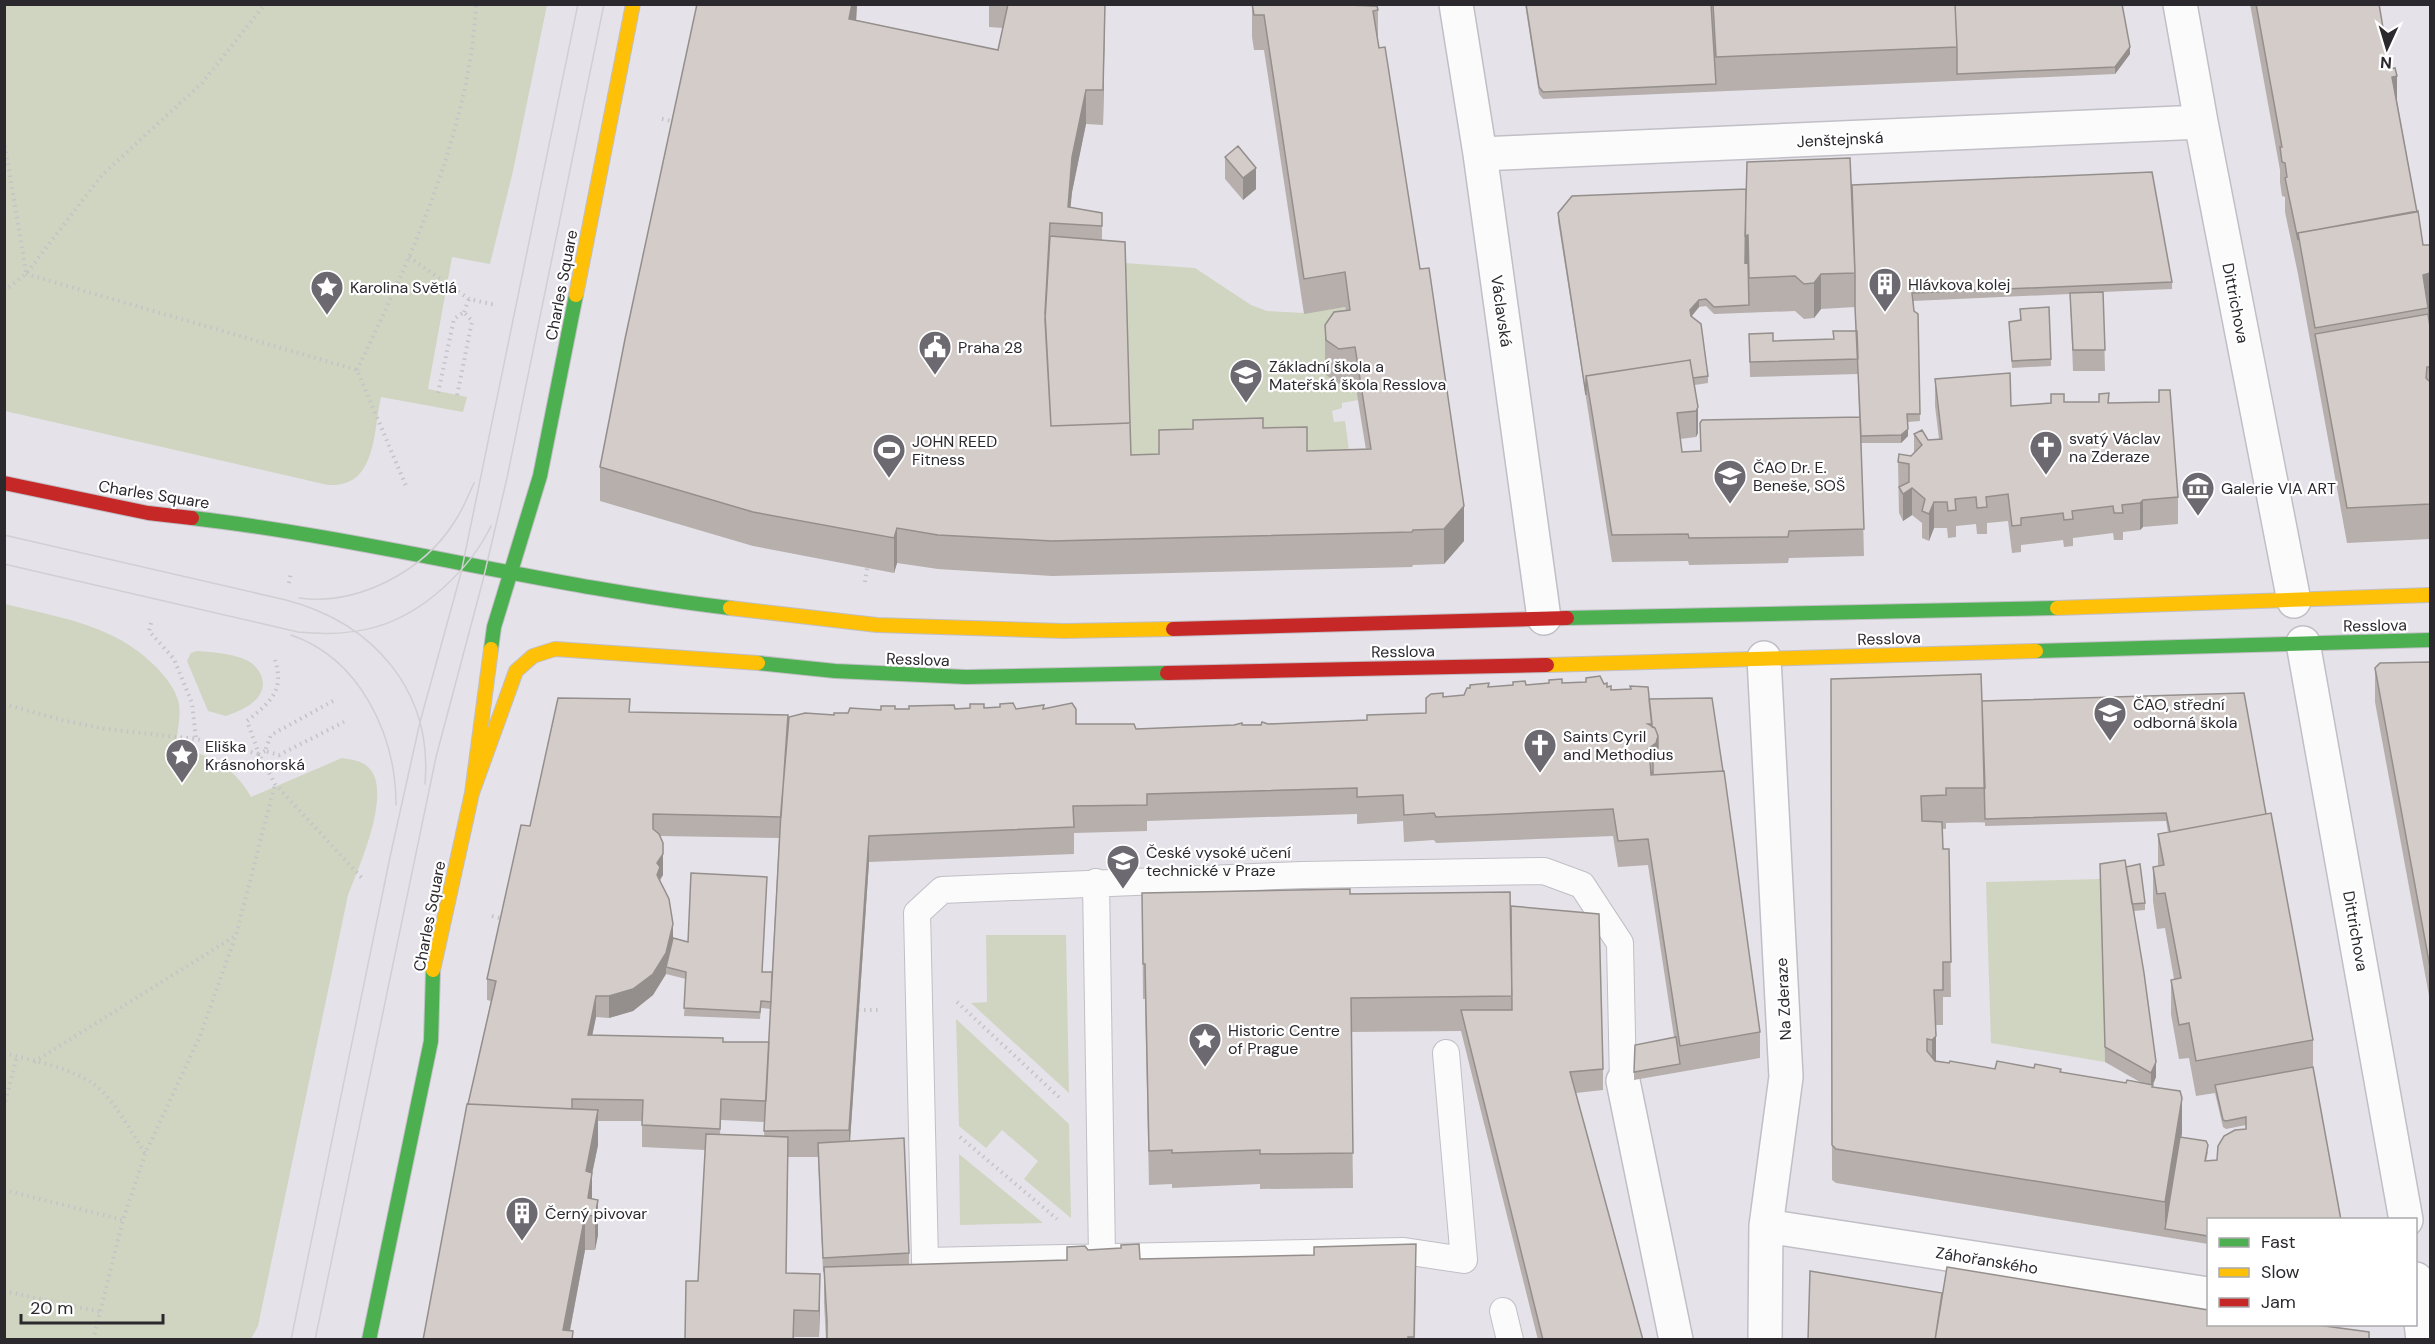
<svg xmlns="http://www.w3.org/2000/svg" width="2435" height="1344" font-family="'DM Sans',sans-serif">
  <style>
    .green { fill: #d0d5c1 }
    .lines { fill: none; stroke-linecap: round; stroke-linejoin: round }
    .lane-casing { stroke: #c1bfc5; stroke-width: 28 }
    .street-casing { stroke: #c1bfc5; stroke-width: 36 }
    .fast-casing { stroke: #c1bfc5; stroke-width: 16 }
    .slow-casing { stroke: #c1bfc5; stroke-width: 16 }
    .jam-casing { stroke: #c1bfc5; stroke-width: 16 }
    .path { stroke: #c4c3c6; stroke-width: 4; stroke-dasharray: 1.5 4.5; stroke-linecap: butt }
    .lane { stroke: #fbfbfc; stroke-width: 26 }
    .street { stroke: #fbfbfc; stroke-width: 33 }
    .fast { stroke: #4caf50; stroke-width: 14 }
    .slow { stroke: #ffc107; stroke-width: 14 }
    .jam { stroke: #c62828; stroke-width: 14 }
    .tram { stroke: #d1cfd2; stroke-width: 1.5 }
    .wall { fill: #b6afac; fill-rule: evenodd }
    .shaded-wall { fill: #948f8c }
    .building { fill: #d4ccc8; stroke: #948f8c; stroke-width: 1.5 }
    .labels { text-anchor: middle; stroke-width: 4.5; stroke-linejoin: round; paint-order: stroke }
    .street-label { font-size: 16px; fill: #2b282e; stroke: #fff }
    .poi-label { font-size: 16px; fill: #2b282e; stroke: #fff; text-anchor: start }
  </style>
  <rect width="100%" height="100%" fill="#e5e2ea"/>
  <path class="green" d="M5,4l542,1 -34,166 -23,93 -38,-7 -24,132 39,8 -4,15 -82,-15c-8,35 -4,91 -53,88l-323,-74z
    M1125,263l70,5 56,37 16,6 37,2 41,-6 13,93 -16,3v5l-10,3 2,11 11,-1 6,44 -220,24z
    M5,604c53,13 110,21 150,62 10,10 19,21 23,34 4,13 -1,32 -2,46 31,8 59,21 75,51l91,-39c9,2 19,2 26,9 26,23 -10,102 -20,128l-90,431 -7,13h-246z
    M197,651c15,1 39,3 51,10 6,3 10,8 13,14 9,23 -17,35 -35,41l-18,-5 -21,-50 4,-8z
    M2100,879l5,183 -114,-19 -5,-161z
    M986,935h80l3,158 -98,-90 16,-1z
    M956,1019l113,105 2,94 -47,-39 14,-18 -36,-31 -16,18 -27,-22z
    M959,1154l84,69 -83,2z"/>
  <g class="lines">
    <g class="lane-casing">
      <path id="lane" d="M1096,882l6,374
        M1446,1053l18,207 -60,-9 -479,10 -8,-348 25,-23 360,-15 242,-4 38,14 38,58 3,138
        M1503,1311l7,29"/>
    </g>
    <g class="street-casing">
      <path id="street" d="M1456,4l24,150 64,464
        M2180,4l21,118 93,479
        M1480,154l721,-32
        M2303,643l103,577
        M1764,658l22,419 -20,149 -1,114
        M1623,1081l53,259
        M1766,1226l442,68
        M2416,1279l7,61"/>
    </g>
    <g class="fast-casing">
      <path id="fast" d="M192,518c180,21 357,69 538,90
        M1567,618l490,-10
        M491,649l3,-22 46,-151 36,-181
        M2036,651l394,-11
        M758,663l77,8 131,6 201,-4
        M369,1340l62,-299 2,-71"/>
    </g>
    <g class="slow-casing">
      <path id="slow" d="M576,295l57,-291
        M730,608l147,17 187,6 109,-2
        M2057,608l373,-13
        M1547,665l489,-14
        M472,793l44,-122 17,-15 22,-7 203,14
        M433,970l39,-177 19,-144"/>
    </g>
    <g class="jam-casing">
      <path id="jam" d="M4,483l144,30 44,5
        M1173,629l394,-11
        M1167,673l380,-8"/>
    </g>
    <path class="path" d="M662,119l14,3
      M4,140l22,132
      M409,257l60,42 27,6
      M26,274l331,96 49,116
      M4,291l22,-17 76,-99 100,-92 63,-79
      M464,312l5,-13
      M357,370c54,-112 113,-240 119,-366
      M438,393l16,-74 10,-7 8,9 -15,75
      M865,582l3,-19
      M289,583l2,-11
      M151,623l-2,8 25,28 18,44 4,36
      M333,701l-62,34 -6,16 14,4 65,-33
      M4,704l58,16 43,9 91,10 63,15 16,30 87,94
      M265,751l-6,3 -12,-33c23,-19 38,-30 28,-61
      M492,916l12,3
      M957,1002l104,97
      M858,1010h24
      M4,1053c27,7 66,15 88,30 21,14 39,49 53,70
      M34,1062l201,-126
      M4,1107l13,-51
      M960,1137l97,82
      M4,1190l119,30
      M4,1291l96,21
      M93,1340l30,-120 22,-66 55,-118 36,-101 39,-151"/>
    <use href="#lane" class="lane"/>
    <use href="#street" class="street"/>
    <use href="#fast" class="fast"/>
    <use href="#slow" class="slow"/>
    <use href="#jam" class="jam"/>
    <path class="tram" d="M4,535l282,65c87,23 147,90 139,184
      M4,564l294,68c58,6 102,-5 145,-44 21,-19 36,-37 48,-62
      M299,598c59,8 125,-27 156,-77 8,-12 13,-25 19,-38
      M291,635c70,24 105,101 105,170
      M291,1340l99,-483 30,-135 41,-149 117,-569
      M315,1340l121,-583 47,-177 24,-102 97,-474"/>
  </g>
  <path class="wall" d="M697,4h160l-1,16 142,30 5,-22 -14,-1v-23h116l-2,121 -17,-1 -14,68 -2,15 32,6v27l29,215 28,-1 104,-26 44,23 59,-1 -11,-68 -16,2 -13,-9 -1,-15v-35l21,-14 -1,-4 -41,7 -40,-264h-10l-2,-13v-33l123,2 3,4v32l86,499 -20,23 -31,1 -1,2 -360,9 -114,-7 -41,-6 -3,10 -141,-27 -153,-45v-34z
    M1525,4h597l8,50 -15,20 -572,25 -4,-5z
    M2250,4h129l11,65 7,32 26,144h7v69l-2,1 2,12v212l-83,4 -49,-269 -13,-62v-15l-3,-1 -2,-14v-12z
    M1225,157l31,32 -13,11 -18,-21z
    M1852,185l320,97v7l-69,3 2,79h-32l-3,-77 -157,7 1,10 4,3 2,107 -12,1v14l-7,7h-40l3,113 -75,2 -1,5 -99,2 -1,-4 -76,1 -54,-341v-8zM1706,306l8,8 81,-3 9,8 10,-1 7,-9 34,-2 1,24 -23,8 -60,2 -24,-7 1,43 108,-3 1,43 -159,6v28l-18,1 -2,-13 16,-2 2,-4 -3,-48 13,-2v-7l-16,-60 7,-9z
    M2020,309l31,50v7l-39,2 -3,-46 11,-2z
    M1935,379l76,27 53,-4 45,1 50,-1v-12l19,107v27l-35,3 -3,3 -17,2v8h-9l-1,-7 -40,5v8l-9,1 -1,-7 -42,5v7l-9,1 -4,-32 -21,2v11h-10l-1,-10 -20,2v11l-8,1 -1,-10h-13l-5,13 -7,-3v-15l-10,-8 -9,6 -4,-8 -1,-51 13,-6 3,-3v-19l14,6 11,-1 -4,-33z
    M2430,662v339l-55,-299v-34z
    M1831,679l151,22 284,113 47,226v27l-105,153v24l-372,-61 -4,-3zM1985,818v8l181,-5 2,11 -10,2v32l-5,1v34l4,28 8,-1 9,51 -3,1v34l8,45 10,-1 7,38 19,-3 8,34 3,2 20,-4v4l-29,31 -11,1 2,-9 -27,-15 1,-4 -29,-46v-2l3,-8 -22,-166 11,-1v-7l-19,-36 -26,12 5,183 35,20 -14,1 -65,-11 -66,-3 -59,-8v-36h7v-28h8l-2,-148h-6l-1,-20h4v-6l39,-1z
    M1562,683l45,4 4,3 38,9 111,333v26l-126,22v-8l40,-35 -26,-172 -30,2 -5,-31 -177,7 -2,-3 -30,2 -1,-21 -46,3v-10l-210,7v10l-73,2v21l-205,8 -19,279 59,112v12l158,-5v-13l73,12 276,20 -1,61h-589l-2,-38v-30h-1l-5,-115h-30l-2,116 34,28 -1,36h-25v3h-109l13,-59 7,-131 -63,-3v-26h-44v24l-6,29v25l6,1v35l-3,15h-10l-15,81 3,9 -105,-236 23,-103 -4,-1v-21l43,-153 100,-114 158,11 60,-10 33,-3 103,-2 32,1h28l32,15 60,5 231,-9 59,-7 17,-16 21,-2 25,-8zM660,836l119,2 -7,134h-9l-75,-30 -15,-4 -13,-57 3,-6v-10zM666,974l20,5 -2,37 76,3 1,-11 10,1 -2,33h-46l-131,-7 4,-18 13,1 24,-7 20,-16zM721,1120l44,2 -1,14 -44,-2z
    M1142,893l208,1 161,12 92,163v21l-27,3 67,247h-105l-77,-309 -110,1 2,156 -93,1v-5l-88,4v-4l-23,1 -4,-186h-2z"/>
  <path class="shaded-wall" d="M852,4h5l-1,18 -7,-3z
    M1105,4l-2,121v-35z
    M2130,47v7l-15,20v-7z
    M2397,76v35l-5,-34z
    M1086,90v34l-14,68 -3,32 -1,-17 4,-50z
    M1256,168v21l-13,11v-22z
    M1748,235v35h-3v-34z
    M2430,273v41l-2,1v-7l-5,-33z
    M1821,274v35l-7,9v-35z
    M1699,300v7l-9,11v-8z
    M1698,407v26l-2,4v-26z
    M1908,429v7l-7,7v-8z
    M1912,488v27l-9,6v-27z
    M2143,500v27l-3,3v-27z
    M1934,502v26l-5,13v-27z
    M1464,506v35l-20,23v-35z
    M897,528v35l-3,10v-35z
    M1658,736v26l-8,-1 -1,-13z
    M869,836v26l-20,294v-26z
    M663,843v32l-3,4v9l-3,-14v-11z
    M673,924v21l-7,22v7l-13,21 -20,16 -24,7v-22z
    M596,996v21l-8,39v-21z
    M1936,1036v35l-4,3v-34z
    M2156,1062v15l-5,11v-15z
    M2182,1098v35l-16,96h-1v-27z
    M598,1110v35l-6,29v34l-4,7 -2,-44z
    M598,1200v35l-3,15v-34z
    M585,1215v35l-17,90 -5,-10z
    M820,1274v27l-1,36v-26z"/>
  <path class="building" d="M697,4h155l-3,15 149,31 10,-46h97l-2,86h-17l-14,67 -4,50 34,6v13l-52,-3 -5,90 6,113 79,-3 1,32 28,-1v-24l34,-1v-9l70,-2v10l44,-1v24l64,-2 -16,-102 -16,2 -13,-9 -1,-15 9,-13 16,-2 -5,-38 -41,7 -40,-264h-10l-2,-11h64l61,2 1,4 -5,1 6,37 6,-1 35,222 9,-1 35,238 -20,23 -31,1 -1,2 -360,9 -114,-6 -41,-7 -3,10 -141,-26 -153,-45 25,-128z
    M1316,4h59v2z
    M1526,4h185l5,80 -173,8 -4,-5z
    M1713,4h242l2,43 -241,10z
    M1955,4h167l8,43 -15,20 -158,7v-27z
    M2256,4h123l11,65 5,-1 2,8 -5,1 25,135 -119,21v7l-13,-62 2,-1 -2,-14 -3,-1 -2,-15h2z
    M1238,146l18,22 -13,10 -18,-21z
    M1850,158l5,115 -34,1 -7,9 -10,1 -9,-8 -46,2 -1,-43 -3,1 2,-74z
    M2152,172l20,110 -260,11 2,18 4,3 2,100h-13l1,15 -7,6 -40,1 -6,-129v-34l-3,-88z
    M1746,189l-1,74 3,-1 1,43 -35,2 -8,-8 -7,1 -9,10 1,6 10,8 7,52 -15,2 -3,-18 -104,16v19l-28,-182 14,-17z
    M2418,211l5,34h7v28l-7,2 5,33 -113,20 -17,-95z
    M1050,236l75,6 5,181 -79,3 -6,-106z
    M2103,292l2,58h-32l-3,-57z
    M2049,307l2,52 -39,2 -3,-39 12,-2 -1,-11z
    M2428,314l2,13v40h-3l-1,11 4,4v122l-83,4 -32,-174z
    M1833,331h24l1,28 -108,3 -1,-28 24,-1v8l61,-2z
    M1690,360l8,47 -2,4 -19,2 5,39 19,-1 -1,-28 2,-3 158,-3 4,112 -75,2 -1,6 -99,1 -1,-4 -76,1 -26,-159z
    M2010,373l1,33 40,-3v-9h13v8h35v-8l10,-1 -1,10 51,-1v-12h11l8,107 -35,3 -3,3 -18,2 1,8h-9l-1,-7 -41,5 1,8 -9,1 -1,-7 -42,5v7l-9,1 -4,-32 -22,3 1,10 -10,1 -1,-11 -21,2 1,11 -8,1 -1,-9h-13l-5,12 -7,-3 3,-12 -13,-11 -9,6 -4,-7 10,-5v-18l-11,-2 1,-8 12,2 11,-11 -8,-11 8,-4 6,10 14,-1 -7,-60z
    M2430,662v305l-55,-299 5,-5z
    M1981,674l4,114h-39v7l-25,1 1,25 20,1 1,27h6l2,113h-8v28h-9l2,46 -4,4 -5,-1v12l8,10 14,2 1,-2 45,8 2,-8 37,7 1,-4 26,5 -1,3 66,11 1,-3 26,5 -1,2 28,4 2,7 -17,104 -329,-53 -4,-4 -1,-466z
    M1600,676l4,8 3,-1v4l4,-1v4l20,-1 -1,-3 18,1 4,37h-4l7,4 3,8 -2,7 -7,5h4v13h-3l1,14 73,-4 36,261 -80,14 -32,-207 -30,2 -5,-32 -177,8 -2,-4 -30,2 -1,-20 -46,2v-9l-210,6v11l-74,1 1,21 -205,9 -20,294 -85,1 17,-320 8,-94 16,-4 29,2v-2h14l2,-5 31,2v-4h14v3h14v-3l45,-1 1,4 15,-1v-4h14v4l16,-1v-3l13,-1 3,6 28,-4 -1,4 29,-6 4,6v15h58l2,5 98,-4 8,-2v2h19l1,-3 6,2 99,-4v-5l59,-2v-15l5,-4 12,-1v4l21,-2 3,-7h3v-3l19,-2 -1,4 25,-2v-3l12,-1 1,4 23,-2v-3l13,-1v4l24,-1v-4z
    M2244,693l22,121 -96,18 -4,-19 -181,6 -3,-118z
    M558,698l72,1 -1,13 159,3 -7,102 -128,-3v15l6,5 4,9v11l-6,9 3,4 -3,8 12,24 4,25 -7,29 -13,21 -20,15 -24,7h-13l-8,39 135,3v4h46l-3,59 -45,-2 -1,30 -78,-4 1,-25 -71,-1v10l-104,-5 28,-123 -9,-2 34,-154 9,1z
    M1712,698l11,73 -72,4v-3l2,1v-16l5,-9v-12l-3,-8 -3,-1 -3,-28z
    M2271,813l42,227 -117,21 -7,-38 -10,2 -8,-45 10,-2 -16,-85 -8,1 -4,-27 11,-2 -6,-31z
    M2125,860l19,113 12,89 -5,11 -46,-26 -5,-183z
    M2140,864l5,39 -13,1 -6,-37z
    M691,873l76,4 -5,95h10l-1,30 -10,-1 -1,11 -76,-4 2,-36 -20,-5 7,-29 15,4z
    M1350,889v5l160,-2 2,104 -161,2 2,155 -93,1v-4l-88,3v-3l-23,1 -4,-187h-2l-1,-71z
    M1511,906l88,8 4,155 -33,3 73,268h-100l-82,-330h51z
    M1676,1037l4,27 -46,8 1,-27z
    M2313,1067l28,153h-133v16l-43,-7 15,-92 26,4 2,4 -3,16 12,-1 1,-14 6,-10 11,-6 11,-1v-12l-20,4 -3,-1 -8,-35z
    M467,1104l131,6 -12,61 6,2 -4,25 10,2 -3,16 -10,-1 -22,115 10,1 -1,9h-149z
    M706,1134l82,3 -2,136 34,1 -1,37 -25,-1 -1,30h-108l1,-59h12z
    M904,1138l5,115 -86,5 -5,-115z
    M1139,1244l1,15 174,-4v-8l102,-3 -2,93h-6v3h-581v-19l-3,-54 243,-7v-13l18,-1 3,4 33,-2v-3z
    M1947,1267l261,43v14h102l59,8v8h-434z
    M1810,1271l132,22 -7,47h-127z"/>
  <defs>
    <g id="building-pin" transform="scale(1.725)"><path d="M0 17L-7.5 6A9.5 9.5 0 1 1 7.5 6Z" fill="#6c6970" stroke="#fff"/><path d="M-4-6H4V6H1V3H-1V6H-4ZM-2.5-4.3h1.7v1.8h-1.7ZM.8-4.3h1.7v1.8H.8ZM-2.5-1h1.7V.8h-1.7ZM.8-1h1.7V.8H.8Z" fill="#fff"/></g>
    <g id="sight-pin" transform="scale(1.725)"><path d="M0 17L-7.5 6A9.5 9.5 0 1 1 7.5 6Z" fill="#6c6970" stroke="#fff"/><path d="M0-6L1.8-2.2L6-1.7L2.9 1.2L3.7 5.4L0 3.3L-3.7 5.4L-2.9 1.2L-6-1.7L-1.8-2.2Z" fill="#fff"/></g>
    <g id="civic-pin" transform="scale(1.725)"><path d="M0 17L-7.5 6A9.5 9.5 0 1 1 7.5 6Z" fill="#6c6970" stroke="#fff"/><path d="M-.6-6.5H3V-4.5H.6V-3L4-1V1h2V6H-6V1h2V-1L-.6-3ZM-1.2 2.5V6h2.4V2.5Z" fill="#fff"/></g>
    <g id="school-pin" transform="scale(1.725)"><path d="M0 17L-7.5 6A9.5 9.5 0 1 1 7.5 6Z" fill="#6c6970" stroke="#fff"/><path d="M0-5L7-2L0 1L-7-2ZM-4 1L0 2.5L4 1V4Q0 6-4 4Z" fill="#fff"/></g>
    <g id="church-pin" transform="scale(1.725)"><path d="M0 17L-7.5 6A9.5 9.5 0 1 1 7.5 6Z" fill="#6c6970" stroke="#fff"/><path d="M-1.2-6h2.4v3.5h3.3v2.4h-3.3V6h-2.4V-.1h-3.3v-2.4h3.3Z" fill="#fff"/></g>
    <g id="stadium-pin" transform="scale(1.725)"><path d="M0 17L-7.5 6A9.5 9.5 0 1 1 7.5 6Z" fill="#6c6970" stroke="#fff"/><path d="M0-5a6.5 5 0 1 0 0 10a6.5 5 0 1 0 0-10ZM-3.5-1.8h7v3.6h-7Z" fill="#fff"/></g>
    <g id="university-pin" transform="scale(1.725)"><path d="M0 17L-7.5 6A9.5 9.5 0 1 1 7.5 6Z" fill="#6c6970" stroke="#fff"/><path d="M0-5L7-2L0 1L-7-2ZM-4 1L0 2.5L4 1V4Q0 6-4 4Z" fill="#fff"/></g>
    <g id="museum-pin" transform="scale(1.725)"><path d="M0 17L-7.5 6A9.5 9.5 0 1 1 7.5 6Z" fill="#6c6970" stroke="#fff"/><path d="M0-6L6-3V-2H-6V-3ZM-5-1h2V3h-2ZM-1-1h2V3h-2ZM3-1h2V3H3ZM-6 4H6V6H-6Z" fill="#fff"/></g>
  </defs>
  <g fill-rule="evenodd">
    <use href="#building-pin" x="1885" y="284"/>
    <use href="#sight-pin" x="327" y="287"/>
    <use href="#civic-pin" x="935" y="347"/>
    <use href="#school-pin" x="1246" y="375"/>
    <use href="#church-pin" x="2046" y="447"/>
    <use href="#stadium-pin" x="889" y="450"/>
    <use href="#university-pin" x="1730" y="476"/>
    <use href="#museum-pin" x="2198" y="488"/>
    <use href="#university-pin" x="2110" y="713"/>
    <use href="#church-pin" x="1540" y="745"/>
    <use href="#sight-pin" x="182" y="755"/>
    <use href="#university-pin" x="1123" y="861"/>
    <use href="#sight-pin" x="1205" y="1039"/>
    <use href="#building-pin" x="522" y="1213"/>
  </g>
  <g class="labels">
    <g class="street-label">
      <text transform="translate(1840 139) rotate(-3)" y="6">Jenštejnská</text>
      <text transform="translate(561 285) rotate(-79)" y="6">Charles Square</text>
      <text transform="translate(2236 303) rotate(79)" y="6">Dittrichova</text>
      <text transform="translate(1502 311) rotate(82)" y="6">Václavská</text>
      <text transform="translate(154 494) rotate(9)" y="6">Charles Square</text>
      <text transform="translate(2375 625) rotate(-1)" y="6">Resslova</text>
      <text transform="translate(1889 638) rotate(-2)" y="6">Resslova</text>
      <text transform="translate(1403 651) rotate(-1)" y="6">Resslova</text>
      <text transform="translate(918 659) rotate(2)" y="6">Resslova</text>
      <text transform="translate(429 916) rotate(-79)" y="6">Charles Square</text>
      <text transform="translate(2356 931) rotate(80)" y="6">Dittrichova</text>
      <text transform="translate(1783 999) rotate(-93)" y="6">Na Zderaze</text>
      <text transform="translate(1987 1260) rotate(9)" y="6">Záhořanského</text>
    </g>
    <g class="poi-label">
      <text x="1908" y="290">Hlávkova kolej</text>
      <text x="350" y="293">Karolina Světlá</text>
      <text x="958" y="353">Praha 28</text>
      <text x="1269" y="372">Základní škola a<tspan x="1269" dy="18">Mateřská škola Resslova</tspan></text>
      <text x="2069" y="444">svatý Václav<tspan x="2069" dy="18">na Zderaze</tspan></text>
      <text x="912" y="447">JOHN REED<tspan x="912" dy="18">Fitness</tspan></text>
      <text x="1753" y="473">ČAO Dr. E.<tspan x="1753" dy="18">Beneše, SOŠ</tspan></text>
      <text x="2221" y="494">Galerie VIA ART</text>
      <text x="2133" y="710">ČAO, střední<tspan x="2133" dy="18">odborná škola</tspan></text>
      <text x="1563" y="742">Saints Cyril<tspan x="1563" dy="18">and Methodius</tspan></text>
      <text x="205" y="752">Eliška<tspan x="205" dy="18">Krásnohorská</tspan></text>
      <text x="1146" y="858">České vysoké učení<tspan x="1146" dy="18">technické v Praze</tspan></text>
      <text x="1228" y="1036">Historic Centre<tspan x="1228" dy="18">of Prague</tspan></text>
      <text x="545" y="1219">Černý pivovar</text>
    </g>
  </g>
  <rect width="2435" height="1344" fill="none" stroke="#2b282e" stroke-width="12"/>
  <rect x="2207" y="1218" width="210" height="108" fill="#ffffff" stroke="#aaa9ab" stroke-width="1.5"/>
  <rect x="2219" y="1238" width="30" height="9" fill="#4caf50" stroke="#aaa9ab" stroke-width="1.5"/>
  <text x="2261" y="1248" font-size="18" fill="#2b282e">Fast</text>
  <rect x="2219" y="1268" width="30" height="9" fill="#ffc107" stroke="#aaa9ab" stroke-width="1.5"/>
  <text x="2261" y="1278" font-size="18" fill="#2b282e">Slow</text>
  <rect x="2219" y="1298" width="30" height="9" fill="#c62828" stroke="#aaa9ab" stroke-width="1.5"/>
  <text x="2261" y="1308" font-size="18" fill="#2b282e">Jam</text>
  <g transform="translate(2387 48) rotate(184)" stroke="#ffffff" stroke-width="4.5" paint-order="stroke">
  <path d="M0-4.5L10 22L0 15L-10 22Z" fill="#2b282e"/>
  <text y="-9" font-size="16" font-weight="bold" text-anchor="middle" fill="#2b282e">N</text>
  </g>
  <path d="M21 1314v9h142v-9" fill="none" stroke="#2b282e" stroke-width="3"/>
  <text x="30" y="1314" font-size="18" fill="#2b282e" stroke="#ffffff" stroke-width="4.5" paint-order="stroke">20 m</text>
</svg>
